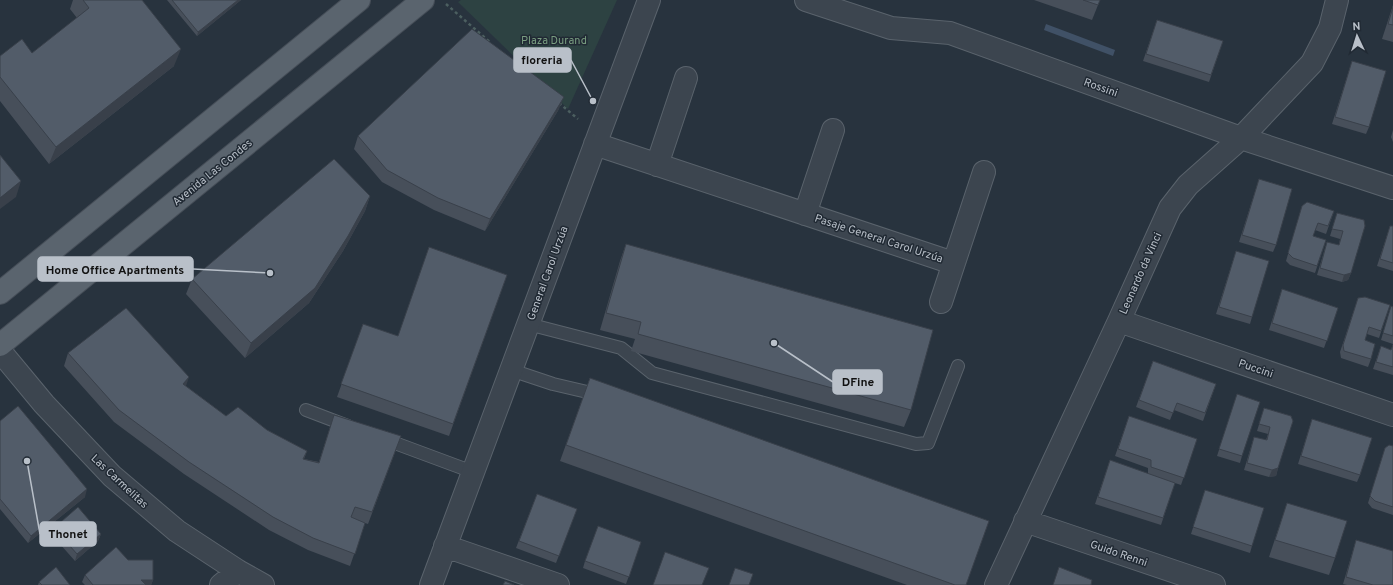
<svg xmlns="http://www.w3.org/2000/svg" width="1393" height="585" font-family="Overpass,sans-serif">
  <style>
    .green { fill: #2d4242 }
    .water { fill: #405166 }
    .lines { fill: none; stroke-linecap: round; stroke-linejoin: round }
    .service-casing { stroke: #5a636c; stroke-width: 14 }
    .minor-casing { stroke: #5a636c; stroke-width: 24 }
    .primary-casing { stroke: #464e58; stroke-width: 24 }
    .path { stroke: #4c5f60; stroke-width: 2.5; stroke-dasharray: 3 3; stroke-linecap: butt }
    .service { stroke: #3c454f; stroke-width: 12 }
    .minor { stroke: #3c454f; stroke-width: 22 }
    .primary { stroke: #5a646e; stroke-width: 22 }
    .wall { fill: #474f5a }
    .shaded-wall { fill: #39404a }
    .building { fill: #525c69; stroke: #39404a }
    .labels { text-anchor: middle; stroke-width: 3; stroke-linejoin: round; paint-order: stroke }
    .park-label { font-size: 11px; fill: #799d80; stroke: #212a34 }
    .street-label { font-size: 11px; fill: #b9c0c9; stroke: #212a34 }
    .leader { fill: none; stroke: #b9c0c9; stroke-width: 1.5 }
    .callout-dot { fill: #b9c0c9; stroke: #212a34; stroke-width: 1.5 }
    .callout { fill: #b9c0c9; stroke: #b9c0c9; stroke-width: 1.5 }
    .callout-label { font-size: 12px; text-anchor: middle; font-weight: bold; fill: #111 }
  </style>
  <rect width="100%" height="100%" fill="#28333e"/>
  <path class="green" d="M461,0h156l-49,109 -110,-107z"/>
  <path class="water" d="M1046,24l69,26 -2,6 -69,-26z"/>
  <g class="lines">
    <g class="service-casing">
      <path id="service" d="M528,324l93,24 31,25 264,71 12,-1 30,-77
        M511,370l42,14 47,11
        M306,410l42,16
        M384,439l89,33"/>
    </g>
    <g class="minor-casing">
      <path id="minor" d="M806,0l85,28 59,5 291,105 152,50
        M595,144l358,119
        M657,165l29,-87
        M805,214l28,-84
        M941,302l43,-130
        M1119,321l274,94
        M0,351l44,53 68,72 65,55 61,40 25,14
        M1025,521l189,64
        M445,546l113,39
        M221,585l17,-14
        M431,585l218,-585
        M996,585l123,-264 51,-113 18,-23 53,-47 71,-75 18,-35 7,-28"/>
    </g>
    <g class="primary-casing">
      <path id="primary" d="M0,293l359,-293
        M0,345l423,-345"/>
    </g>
    <path class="path" d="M446,4l45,39
      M559,103l19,16"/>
    <use href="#service" class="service"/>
    <use href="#minor" class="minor"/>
    <use href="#primary" class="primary"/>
  </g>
  <path class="wall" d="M73,0h69l32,66 -125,98 -49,-63v-45l32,-3 45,-35 -7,-9z
    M167,0h74l-44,36z
    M1034,0h66l-8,20z
    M1393,5v37l-11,-3z
    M1157,20l66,21 -14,41 -66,-21z
    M1352,61l17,66 -3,7 -34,-10z
    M559,109l-74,122 -51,-21 -52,-28 -28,-33 4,-13z
    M1393,130v12l-2,-5z
    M1259,179l17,66 -3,7 -34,-10z
    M370,196l-5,15 -22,40 -34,52 -64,55 -59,-64 6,-15z
    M1302,206l32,5 -8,23 -11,-4 -2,6 13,4 -11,33 -25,-8 -4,-4z
    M1337,213l27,7 -13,53 -3,7 -6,2 -25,-7 10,-33 12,3 1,-6 -10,-3z
    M1390,226h3v45l-16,-5z
    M626,244l285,166 -7,17 -273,-76 4,-12 -35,-9 20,-69z
    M1236,251l16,66 -2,7 -34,-10z
    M507,275l-58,161 -112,-39 26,-73 34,12z
    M1282,289l56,19 -14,40 -55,-18z
    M1358,298l32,7 -11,33 -12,-4 -2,6 6,19 -3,8 -27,-9 -1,-6z
    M1391,306l2,1v37l-12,-4z
    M1393,344v31l-20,-6 8,-23 10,4z
    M68,353l118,33 40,30 41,14 40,21 -3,8 15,3 15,-47 67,21 -33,88 -3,-1 -15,43 -42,-16 -39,-20 -85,-56 -70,-52 -50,-56z
    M1153,361l63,23 -13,37 -29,-11 -4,10 -34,-13z
    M590,378l376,207h-59l-347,-124z
    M1235,401l7,55 -2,7 -23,-7z
    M1264,408l27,8 -15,60 -7,1 -25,-7 10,-33 12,3 2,-6 -11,-3z
    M1129,416l68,23 -16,46 -21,-7 15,5 -14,42 -66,-21 15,-44 38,14v-6l-33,-12z
    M1312,419l48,56 -3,7 -59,-18z
    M0,421l85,76 -57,46 -28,-34z
    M1393,446v69l-21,-7 -4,-5 17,-55z
    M1205,490l47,56 -2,7 -59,-19z
    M537,494l40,15 -21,54 -40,-15z
    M1287,503l48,55 -6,17 -60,-18z
    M54,528l47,6 -3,7 -23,20 -23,-26z
    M1356,540l37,45h-46l-4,-1z
    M641,542l-15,42 -43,-16 2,-7z
    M128,560l25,20 -2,5h-66l-3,-3 3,-7z
    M39,582l31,3h-32z"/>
  <path class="shaded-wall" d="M238,0h3l-44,36 1,-4z
    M181,49l-7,17 -125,98 7,-17z
    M564,97l-5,12 -74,122 5,-12z
    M21,181l-5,16 -16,12v-11z
    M370,196l-5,15 -22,40 -34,52 -64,55 6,-15z
    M1351,273l-3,7 -6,2 2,-7z
    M189,377l-4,12 -2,-5z
    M1278,468l-2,8 -7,1 3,-7z
    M87,489l-2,8 -57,46 3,-7z
    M101,534l-3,7 -23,20 2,-7z
    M141,580h12l-2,5h-12z"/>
  <path class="building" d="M83,0h59l39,49 -125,98 -56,-70v-21l22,-17 10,14 57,-45z
    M172,0h66l-40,32z
    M1083,0h17l-2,5z
    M1393,7v18l-5,-1z
    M1157,20l66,21 -12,34 -65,-21z
    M472,29l92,68 -74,122 -52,-21 -51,-28 -29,-34z
    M1352,61l34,10 -17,56 -34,-10z
    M0,155l21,26 -21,17z
    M334,159l36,37 -22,40 -33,52 -64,55 -59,-64z
    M1259,179l33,10 -16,56 -34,-10z
    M1307,202l27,9 -6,15 -10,-3 -5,13 13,4 -9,26 -24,-8 -5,-5 14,-47z
    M1337,213l27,7 1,6 -14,47 -7,2 -24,-7 7,-26 12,3 4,-14 -11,-2z
    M1390,226h3v37l-13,-4z
    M626,244l307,86 -22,80 -273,-76 3,-12 -35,-9z
    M429,247l78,28 -54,149 -112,-40 22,-60 35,12z
    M1236,251l33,10 -17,56 -33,-10z
    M1282,289l56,19 -11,33 -55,-18z
    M1365,297l25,8 -9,26 -12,-4 -4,13 10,4 -4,15 -27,-8 -1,-6 15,-47z
    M1391,306l2,1v29l-10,-3z
    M126,308l63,69 -6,7 43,32 12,-9 29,23 40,21 -4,8 16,4 15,-48 67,21 -29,76 -17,-5 -4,10 14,6 -10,31 -42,-16 -40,-21 -84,-55 -70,-52 -51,-57z
    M1393,345v22l-17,-5 5,-16 10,4z
    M1153,361l63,23 -11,29 -28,-10 -4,10 -34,-13z
    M590,378l399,143 -23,64h-11l-389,-140z
    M1237,394l23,8 -18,54 -23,-7z
    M18,406l69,83 -56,47 -31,-37v-78z
    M1264,408l27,8 2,5 -15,47 -6,2 -25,-7 7,-26 13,3 3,-13 -11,-3z
    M1129,416l68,23 -13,39 -33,-11v-7l-33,-11z
    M1312,419l60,19 -12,37 -59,-19z
    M1389,445l4,1v61l-18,-6 -5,-5 15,-48z
    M1110,460l65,23 -12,35 -65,-21z
    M1205,490l59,18 -12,38 -59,-19z
    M537,494l40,15 -18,47 -40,-15z
    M1287,503l60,18 -12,37 -60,-18z
    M78,507l23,27 -24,20 -23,-26z
    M598,526l43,16 -12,35 -44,-16z
    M1356,540l37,11v34h-20l-27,-8z
    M116,547l12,13h25v20h-12l5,5h-53l-8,-10z
    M665,552l44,16 -7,17h-49z
    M56,567l14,18h-28l-3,-3z
    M1059,567l33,13 -1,5h-38z
    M735,568l18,6 -4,11h-20z
    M505,581l9,4h-11z"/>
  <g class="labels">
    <g class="park-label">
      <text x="554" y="44">Plaza Durand</text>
    </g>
    <g class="street-label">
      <text transform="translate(1101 87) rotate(20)" y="4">Rossini</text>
      <text transform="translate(212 172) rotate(-39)" y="4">Avenida Las Condes</text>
      <text transform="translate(879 238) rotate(18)" y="4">Pasaje General Carol Urzúa</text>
      <text transform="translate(547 273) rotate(-70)" y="4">General Carol Urzúa</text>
      <text transform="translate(1140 273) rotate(-66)" y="4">Leonardo da Vinci</text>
      <text transform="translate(1256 368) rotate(19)" y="4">Puccini</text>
      <text transform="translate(120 481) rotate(43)" y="4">Las Carmelitas</text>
      <text transform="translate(1119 553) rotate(19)" y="4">Guido Renni</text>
    </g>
  </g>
  <path class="leader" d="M593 101L571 60M270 273L193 269M774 343L833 382M27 461L40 534"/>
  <g class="callout-dot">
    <circle cx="593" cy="101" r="4"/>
    <circle cx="270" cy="273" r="4"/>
    <circle cx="774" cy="343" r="4"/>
    <circle cx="27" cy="461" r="4"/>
  </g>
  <g class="callout">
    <rect x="514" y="48" width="57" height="24" rx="4"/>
    <rect x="38" y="257" width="155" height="24" rx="4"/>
    <rect x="833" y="370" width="49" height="24" rx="4"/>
    <rect x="40" y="522" width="56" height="24" rx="4"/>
  </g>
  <g class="callout-label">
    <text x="542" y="64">floreria</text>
    <text x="115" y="274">Home Office Apartments</text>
    <text x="858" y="386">DFine</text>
    <text x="68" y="538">Thonet</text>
  </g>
  <g transform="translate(1357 36) rotate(356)" stroke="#212a34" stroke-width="3" paint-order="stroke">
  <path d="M0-3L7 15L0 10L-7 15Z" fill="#b9c0c9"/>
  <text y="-6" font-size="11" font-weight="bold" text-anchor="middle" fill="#b9c0c9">N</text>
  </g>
</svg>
